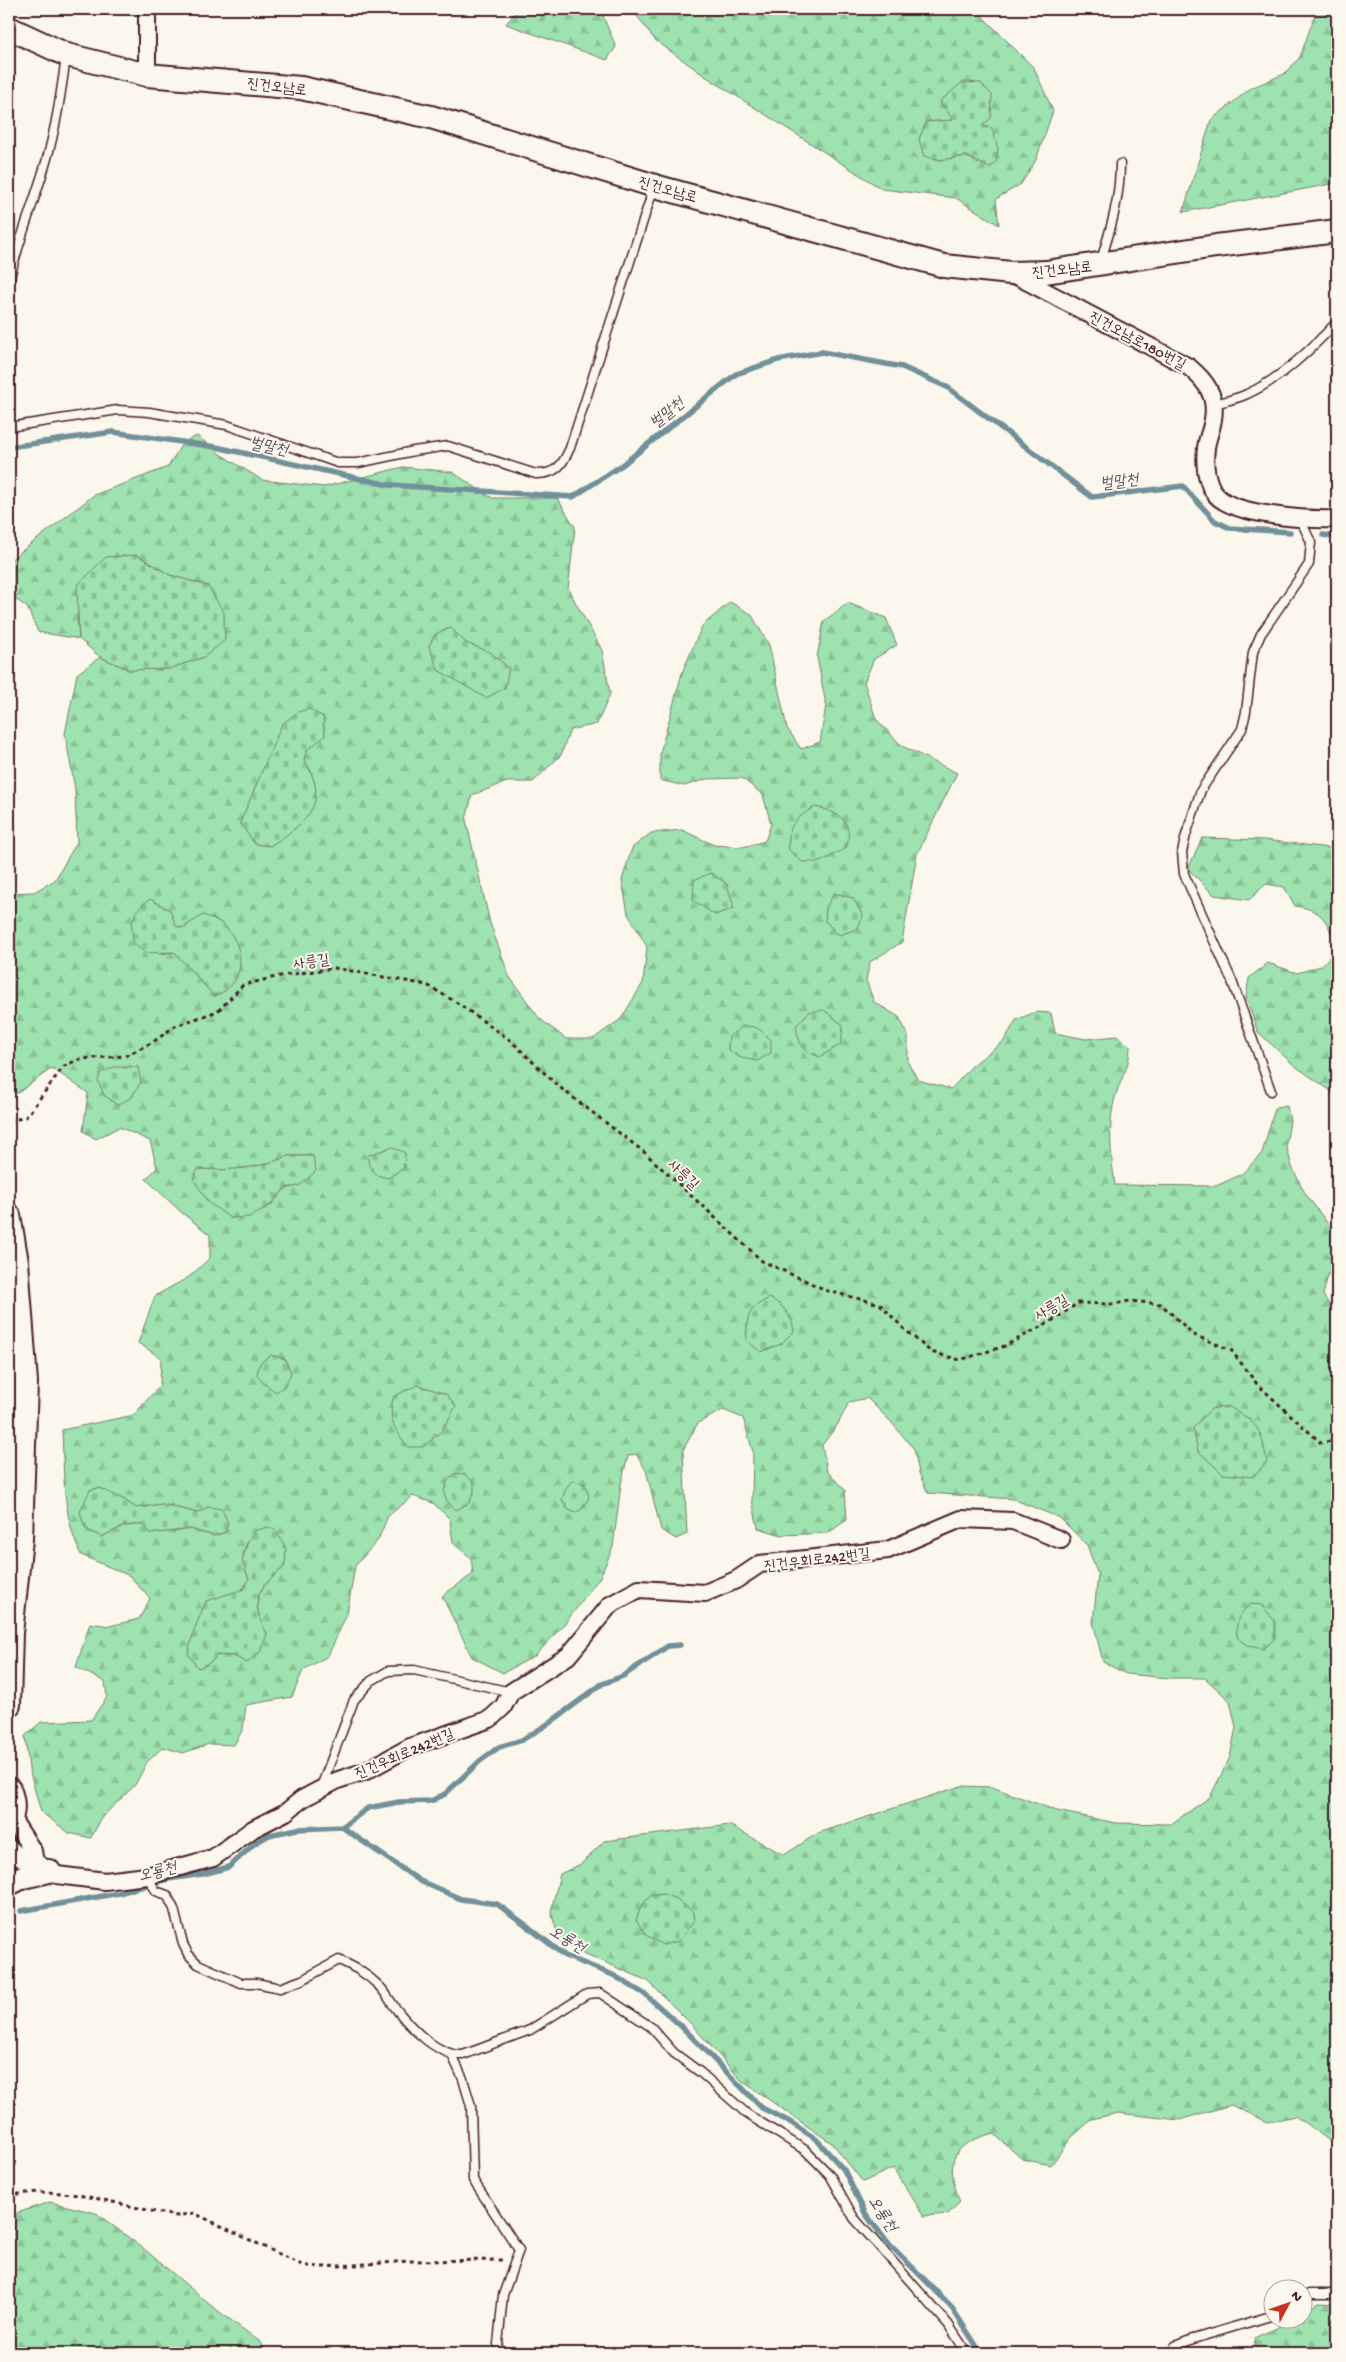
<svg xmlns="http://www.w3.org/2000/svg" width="1346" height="2362" font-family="'Gochi Hand','Poor Story',sans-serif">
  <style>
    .forest { fill: url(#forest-firs); stroke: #74806d; fill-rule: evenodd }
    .cemetery { fill: url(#cemetery-stones); stroke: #74806d }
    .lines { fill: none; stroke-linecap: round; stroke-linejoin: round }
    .stream { stroke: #71909a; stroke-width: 5.5 }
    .service-casing { stroke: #4a1f2b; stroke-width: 11 }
    .minor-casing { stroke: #4a1f2b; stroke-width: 20 }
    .secondary-casing { stroke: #4a1f2b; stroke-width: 26 }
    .path { stroke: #4a1f2b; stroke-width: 3; stroke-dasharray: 4 4; stroke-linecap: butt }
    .service { stroke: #fbf7ec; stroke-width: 8 }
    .minor { stroke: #fbf7ec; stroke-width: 16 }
    .secondary { stroke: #fbf7ec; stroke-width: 22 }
    .labels { text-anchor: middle; stroke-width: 4; stroke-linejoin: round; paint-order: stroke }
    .street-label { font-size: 15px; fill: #4a1f2b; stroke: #fbf7ec }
    .water-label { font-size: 16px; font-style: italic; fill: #5a4e59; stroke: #fbf7ec }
  </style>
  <defs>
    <pattern id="forest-firs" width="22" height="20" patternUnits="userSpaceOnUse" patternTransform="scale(1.25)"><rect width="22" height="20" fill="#9de2af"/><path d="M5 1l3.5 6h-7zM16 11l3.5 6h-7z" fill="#89c197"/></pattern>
    <pattern id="cemetery-stones" width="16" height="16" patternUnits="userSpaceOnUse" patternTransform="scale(1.25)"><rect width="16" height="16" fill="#9de2af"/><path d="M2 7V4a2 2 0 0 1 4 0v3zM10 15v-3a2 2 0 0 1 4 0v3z" fill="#89c197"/></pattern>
  </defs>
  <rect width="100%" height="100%" fill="#fbf7ec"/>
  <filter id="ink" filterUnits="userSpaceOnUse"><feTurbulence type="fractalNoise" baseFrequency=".02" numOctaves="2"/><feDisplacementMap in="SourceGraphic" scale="10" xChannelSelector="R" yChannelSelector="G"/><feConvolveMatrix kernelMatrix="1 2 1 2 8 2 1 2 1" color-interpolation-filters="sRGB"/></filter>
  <g filter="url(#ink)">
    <path class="forest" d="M518,9h85v7l13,31 -9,13 -101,-36z
      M632,9h343l59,59 19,43 -17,49 -15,24 -25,15 3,26 -43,-27 -74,-9 -180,-115 -47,-34zM949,94l32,32 -3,38 -11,-8 -27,4 -14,-38 28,-2 -14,-19z
      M1317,9h20v174l-154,29 28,-92 40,-32 33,-14 16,-17z
      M197,436l23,18 42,26 62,7 79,-20 49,5 40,26h65l18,29 -7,62 34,61 8,44 -13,30 -27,6 -9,25 -28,27h-26l-35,13 -6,25 24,103 19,53 30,42 27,21h27l28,-20 22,-36 4,-36 -19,-33 -6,-34 10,-32 19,-15 31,-3 32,15 29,2 22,-6 6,-17 -8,-29 -21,-17 -35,1 -23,7 -24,-6v-27l22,-80 20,-47 28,-24 21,12 18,31 18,83 14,21 19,-7 6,-37 -9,-48 7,-36 24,-18 38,15 11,27 -23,14 -10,23 12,37 26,27 55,27 -40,81 -15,88 -32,20 -4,18 8,22 25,15 9,18v28l10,17 33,9 22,-24 31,-24 12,-21 19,-8 16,1 4,20 31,6 31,-3 13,10c0,20 -8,30 -14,48 -9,30 -5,61 -1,91l101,1 26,-12 20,-21 13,-45 12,-2 3,15 -4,24 6,22 13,26 32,43v27l-9,12 -5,20 14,21v825l-3,3 -39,-28 -27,6 -37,-17 -52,15 -61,-7 -26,6 -21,19 -20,27 -29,-6 -29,-26c-8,3 -18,5 -25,10 -24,13 -15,40 -8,59l-12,12 -24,2 -31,-48 -30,14 -30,-38 -91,-63 -51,-57 -43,-43 -88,-38 -9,-32 9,-37 21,-10 23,-23 125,-16 55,30 34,-22 143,-47 31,1 65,24 59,12 55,1 39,-27 20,-40 6,-30 -6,-26 -25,-23h-37l-42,-4 -23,-12 -10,-40 5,-47 -11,-30 -27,-27 -47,-19 -85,-6 -9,-20 -5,-24 -23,-27 -24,-24 -18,4 -11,22 -16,21 5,26 18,19 2,30 -19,13 -46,2 -24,-7 -6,-28 1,-48 -10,-34 -20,-8 -25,13 -15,27 4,84 -11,5 -15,-9 -15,-60 -10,-16 -8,2 -7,28 -8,63 -13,30 -34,45 -31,34 -32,17 -31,-16 -30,-61 31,-22 -2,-16 -18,-15 -3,-24 -17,-16 -20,-7 -25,20 -10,24 -23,26 -8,48 -19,42 -25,14 -11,27 -46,8 -3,24 -9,16 -25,-1 -26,9 -20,-6 -16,15 -12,23 -33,32 -11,21 -22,-5 -28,-21 -12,-43 -4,-33 16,-14 50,-2 16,-23 -2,-15 -29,-15 14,-44 19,3 30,-7 11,-20 -20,-23 -49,-21c-19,-40 -17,-82 -19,-125l72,-15 26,-30 1,-27 -23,-15 17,-47 34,-19 21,-19v-23l-29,-23 -35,-33 11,-11 -7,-27 -31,-14 -23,12 -13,-8 5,-38 -36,-25 -34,25 -9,-1v-199l25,-1 21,-12 22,-38 -2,-53 -10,-55 12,-60 23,-17 30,13 78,-84 -38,-11 -33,-20 -60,59 2,25 -41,-7 -11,-25 -18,-12v-34l85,-66 74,-28 15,-25zM451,628l15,15 -6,39 -22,-12zM309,709l-2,41 -3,9 8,14 -18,57zM176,926l6,2 5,37 -13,-13 -15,2zM288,1156h25l-14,30c-20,3 -15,6 -28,19 -12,10 -26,12 -41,13l-32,-49c31,2 61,0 90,-13zM1244,1416l7,3 -53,33zM99,1488l24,11 13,9 26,-4 36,9 10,-6 7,29 -25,-7 -17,3 -31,-8 -18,2 -34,-36zM256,1530l29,36c-28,25 -36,32 -18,68l-20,29 -13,-7 -16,-1 -11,10 -13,-35c13,-27 43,-26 55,-51 -9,-21 -8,-31 7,-49z
      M1202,838l63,2 64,8 8,8v92c-10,-26 -12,-38 -42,-42l-11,-19 -18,-3 -17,16 -35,-5 -26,-26z
      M1337,949v146l-42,-29 -37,-34 -12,-35 3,-19 19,-15 29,10 24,-7z
      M50,2202l46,11 48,36 65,55 50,37 8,12h-258v-92l8,-48z
      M1319,2303l18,1v49h-81l-2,-15 39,-18h11v-7z"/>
    <path class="cemetery" d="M963,82l18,1 11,12 -1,23 -9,8 10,2 6,21 -2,14 -7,5 -22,-12 -27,4 -16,-4 -5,-17 7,-17 27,-2 -13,-19z
      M137,555l33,20 38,11 16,27 1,27 -21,17 -35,12 -39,1 -30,-13 -21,-18 -2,-53 29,-29z
      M451,628l15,15 24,9 19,16 -4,20 -19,10 -48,-28 -9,-24 6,-12z
      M309,709l14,8 2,19 -18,14 -3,9c27,45 4,62 -34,87l-15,-2 -15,-21 42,-99 16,-12z
      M815,807c23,4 40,15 31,41l-26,14h-18l-13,-12c-2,-25 5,-31 26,-43z
      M711,873l16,11 7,24 -19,7 -22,-15 1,-20z
      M834,893l19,5 10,18 -6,13 -18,6 -14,-14 1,-13z
      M150,899l20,11 6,16 6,2 21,-13c5,2 13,4 18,8 26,21 27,62 -7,73l-40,-44 -28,1 -12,-9c-5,-22 -2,-32 16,-45z
      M824,1010l19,15 -2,19 -21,13c-19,-7 -20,-11 -24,-31l13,-14z
      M742,1026c16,0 18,3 29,14v13l-14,8 -16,-3 -13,-8 1,-13z
      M114,1067h24l3,15 -10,16 -14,7 -13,-10 -6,-14 2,-8z
      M392,1147l13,6 -1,15 -16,10 -12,-3 -8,-12 1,-8z
      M288,1156h25l3,15 -17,15 -14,2 -15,17 -21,12 -19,1 -22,-16 -15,-24 5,-9c31,2 61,0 90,-13z
      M770,1298c13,7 22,18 24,33l-13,13 -20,8 -14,-11c-1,-23 0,-33 23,-43z
      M271,1355l14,4 6,14 -6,13 -9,6 -13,-9 -6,-9 3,-11z
      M418,1385l28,9 10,12 -14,25 -19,16h-15c-14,-18 -21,-29 -14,-51z
      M1228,1406c31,19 32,19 39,56l-14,15 -30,-3 -25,-23 -5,-23 18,-19z
      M455,1473l9,1 10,8v10l-5,11 -13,7c-16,-13 -15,-24 -1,-37z
      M573,1480l12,4 4,13 -5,10 -8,6 -9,-4 -5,-10 4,-11z
      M99,1488l24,11 13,9 26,-4 36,9 10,-6 14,2 6,14 -3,9 -10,4 -25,-7 -40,5 -8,-10 -18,2 -23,11 -16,-9 -5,-16 10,-22z
      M268,1527l7,2 11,19 -1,18c-29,25 -36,32 -18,68l-7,18 -13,11 -13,-7 -16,-1 -11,10 -9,3 -10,-14 6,-24 12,-29 38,-12 5,-10 -7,-18 6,-20 8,-11z
      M1251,1604l11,1 13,17v16l-11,11 -16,-3 -11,-9c-1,-16 1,-23 14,-33z
      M663,1894l14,5 16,13 1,9 -15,20 -16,4 -17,-10 -10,-15 4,-12 10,-12z"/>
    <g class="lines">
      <path class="stream" d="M9,447l104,-15 103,15 173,38 184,12 49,-32 114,-91 42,-14 44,-8 80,15 45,20 145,110 91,-11 32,35 15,7 60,4
        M1323,535l14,2
        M342,1827l26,-19 31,-6 32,-1 14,-7 35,-33 19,-14 23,-7 26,-16 54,-40 21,-8 45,-30 12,-1
        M21,1911l98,-18 49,-14 35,-5 26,-7 26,-24 14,-8 28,-6 45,-2 78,54 41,18 36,5 29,21 39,31 48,19 33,20 37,33 79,80 28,14 26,17 28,31 21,43 21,28 64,64 31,48"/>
      <g class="service-casing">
        <path id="service" d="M1101,260c10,-32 19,-62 19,-96
          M9,282c9,-41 25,-79 37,-120 10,-34 15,-69 20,-105
          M1214,404c11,-3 23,-5 33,-10 35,-16 64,-45 90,-72
          M9,427l109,-17 31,2 78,13 111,38h20l56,-12 34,-5 88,28c20,0 26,-8 34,-26l84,-261
          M1271,1091l-39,-110 -48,-107 -2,-22 4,-17 15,-45 41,-61 4,-17 7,-60 8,-18 48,-70 2,-22 -11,-23
          M321,1787l33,-87 17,-19 17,-10 26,-1 97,22
          M147,1876l9,15 11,4 7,14 9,35 5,10 10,10 43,19h15l24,5 22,-8 37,-20c15,7 27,13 39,25 8,7 12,17 19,25 15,19 41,46 66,45l67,-25 57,-36 13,-1 51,34 23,26 27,20 46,41 58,36 25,25 24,43 94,106 19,29
          M452,2055l11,24 8,27 2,74 46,70 -16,45 -5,49
          M1304,2297l5,-3h28
          M1173,2353l2,-7 18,-7 81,-24"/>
      </g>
      <g class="minor-casing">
        <path id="minor" d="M147,9v66
          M1011,273l178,94c17,14 28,29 24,52 -1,10 -6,19 -7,29 -2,16 0,35 10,47 18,21 95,25 121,24
          M11,1817l22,34 2,11
          M9,1848l12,10 14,4 22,13 48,6 42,-5 66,-18 40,-29 33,-17 16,-13 36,-19 28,-9 44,-24 80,-28 13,-12 8,-15 57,-36 42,-51 29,-16 66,4 31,-13 24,-16 128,-14 73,-31 52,2 48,19"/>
      </g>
      <g class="secondary-casing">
        <path id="secondary" d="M9,28l58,27 80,20 154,13 130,29 224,69 289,80 67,7 35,-1 170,-26 121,-15
          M9,1215l8,47 9,120 -5,157 -10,94 -2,72
          M9,1789c5,12 6,22 0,34
          M9,1884l14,-7 26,-6"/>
      </g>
      <path class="path" d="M9,1121l17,-4 38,-51 16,-7 45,-3 28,-14 22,-16 43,-15 25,-26 37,-9 55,-8 92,17 32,19 51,36 48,46 86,66 118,109 66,30 52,13 22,23 29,25 29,8 45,-14 50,-27 23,-16 35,1 17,-3 31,3 33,31 37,15 26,34 64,59 16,-3
        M9,2196c56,-13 112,11 168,20l17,-3 110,53 20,1 86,-6 92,-1"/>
      <use href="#service" class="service"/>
      <use href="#minor" class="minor"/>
      <use href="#secondary" class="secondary"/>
    </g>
  </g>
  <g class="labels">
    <g class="street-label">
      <text transform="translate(277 86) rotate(7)" y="5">진건오남로</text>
      <text transform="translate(668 189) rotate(16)" y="5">진건오남로</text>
      <text transform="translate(1062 269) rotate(-6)" y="5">진건오남로</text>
      <text transform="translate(1138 340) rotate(28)" y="5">진건오남로180번길</text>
      <text transform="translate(311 961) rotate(-8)" y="5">사릉길</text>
      <text transform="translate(684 1174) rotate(43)" y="5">사릉길</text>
      <text transform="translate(1051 1307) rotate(-31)" y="5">사릉길</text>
      <text transform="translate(817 1559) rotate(-7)" y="5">진건우회로242번길</text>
      <text transform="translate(404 1753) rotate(-23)" y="5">진건우회로242번길</text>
    </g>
    <g class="water-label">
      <text transform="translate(666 412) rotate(-39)" y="6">벌말천</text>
      <text transform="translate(269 445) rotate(12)" y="6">벌말천</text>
      <text transform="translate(1119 480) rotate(-7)" y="6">벌말천</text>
      <text transform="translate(157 1870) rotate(-14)" y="6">오룡천</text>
      <text transform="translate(568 1938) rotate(31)" y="6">오룡천</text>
      <text transform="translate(884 2213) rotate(57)" y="6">오룡천</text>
    </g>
  </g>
  <rect width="1346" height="2362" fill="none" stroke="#fbf7ec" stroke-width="30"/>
  <rect x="15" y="15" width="1316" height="2332" fill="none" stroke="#4a1f2b" stroke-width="2" filter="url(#ink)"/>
  <g transform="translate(1288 2304) rotate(49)"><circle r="24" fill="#fbf7ec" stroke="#b4a19f"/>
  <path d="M0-4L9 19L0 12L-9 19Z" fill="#c8321e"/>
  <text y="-8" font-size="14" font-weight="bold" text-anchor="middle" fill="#4a1f2b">N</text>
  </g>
</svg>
